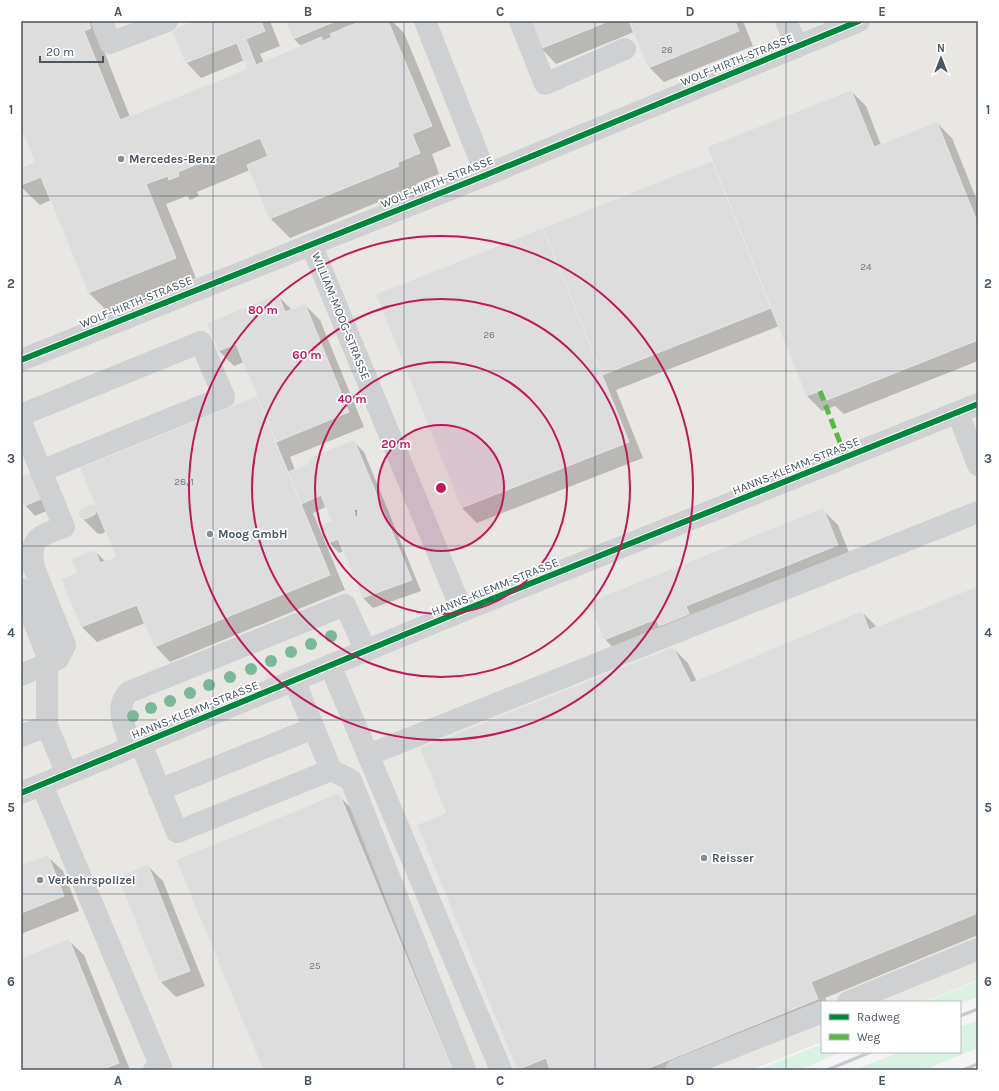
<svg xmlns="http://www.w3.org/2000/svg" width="999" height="1091" font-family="Karla,sans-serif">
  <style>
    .commercial { fill: #e8e7e3 }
    .green { fill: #d9f2e3 }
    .shadow { fill: #0003 }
    .building { fill: #ddddde; stroke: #e5e6e7 }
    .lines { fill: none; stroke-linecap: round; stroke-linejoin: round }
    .minor { stroke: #ced0d2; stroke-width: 22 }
    .rail { stroke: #c9cacc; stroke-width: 3 }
    .quiet { stroke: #58b947; stroke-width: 5; stroke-dasharray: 10 5; stroke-linecap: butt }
    .cycleway-casing { stroke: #fff; stroke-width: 8 }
    .cycleway { stroke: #00873e; stroke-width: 6 }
    .tree { fill: #7ab899 }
    .grid { fill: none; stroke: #4a5661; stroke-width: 1; stroke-opacity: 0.55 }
    .ring { fill: none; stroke: #c2185b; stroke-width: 2 }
    .poi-dot { fill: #868d94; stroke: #fff; stroke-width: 1.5 }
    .labels { text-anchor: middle; stroke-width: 3.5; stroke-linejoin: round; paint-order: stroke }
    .number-label { font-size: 10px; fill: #707881 }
    .street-label { font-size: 12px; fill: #4a5661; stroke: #fff }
    .poi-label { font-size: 12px; font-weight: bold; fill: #4a5661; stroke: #fff; text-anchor: start }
    .centre { fill: #c2185b; stroke: #fff; stroke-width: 2 }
    .ring-label { font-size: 12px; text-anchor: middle; font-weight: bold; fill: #c2185b; stroke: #fff; stroke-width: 3.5; stroke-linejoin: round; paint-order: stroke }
    .neatline { fill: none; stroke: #4a5661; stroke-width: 1.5 }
    .grid-label { font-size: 13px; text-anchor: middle; font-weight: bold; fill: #4a5661 }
  </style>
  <rect width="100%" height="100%" fill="#f4f4f4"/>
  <path class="commercial" d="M21,21h957v959l-55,22h-101v40l-71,28h-730z"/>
  <path class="green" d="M978,981v16l-18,7v-2h-35z
    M978,1020v28l-54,22h-69l44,-18h61v-25z
    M822,1044v8h20l-44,18h-41z"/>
  <path class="shadow" d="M21,21h74l9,30 26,66 118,-48 -3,-9 -44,18 -15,-16 10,-41h74l10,25 -20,8 4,9 38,-16 -9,-9 -7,-17h106l12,12 47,113 -19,8 7,20 -22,9 1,3 -128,52 -20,-20 -20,-48 -53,22 2,4 -9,4 -3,-4 -21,8 30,74 -87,35 -20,-20 -38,-93 -11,5 -19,-18v-18l15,-7 -15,-35z
    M530,21h213l10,25 -89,36 -15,-15 -15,-35 -78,32 -15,-16z
    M851,91l15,15 15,39 56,-22 15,15 26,65v158l-134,53 -9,-8 -13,5 -15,-15 -28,-70 -163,64 27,68 -166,65 -15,-15 -85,-214 336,-133z
    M278,296l14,14 13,-5 15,15 44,107 -74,30 5,13 58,-29 11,11 57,139 -48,17 -10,-10 -19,-47 -5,2 -10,-11 3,-20 -6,-15 -13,6 32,77 -175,72 -15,-16 -10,-23 -48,19 -15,-15 -19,-47 15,-7 17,-22 11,11 11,-5 -10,-26 -6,3 -4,-1 -16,-16 15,-11 -15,-38 177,-72 -14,-34 -10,4 -15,-15 -11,-27z
    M21,478l30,31 -16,7 -10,-11 -4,-10z
    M823,510l15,15 14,35 -232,95 -15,-16z
    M978,587v348l-153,63 2,4h-5l-126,68h-177l-72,-256 226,-166 15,15 9,19 165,-70 15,15z
    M338,795l20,20 106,255h-200z
    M47,856l16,15 16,40 -58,23v-68z
    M148,866l15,15 42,105 -29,11 -15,-15 -41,-105z
    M68,940l16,15 46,115h-109v-111z"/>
  <path class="building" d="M21,21h67l3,7 -7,3 36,89 127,-51 -2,-5 9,-4 2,5 65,-28 2,4 9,-4 -2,-3 31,-13h27l44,105 -20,8 8,19 -23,10 2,3 -130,53 -22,-54 21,-9 -8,-18 -82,34 1,4 -10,4 -1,-4 -22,8 30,74 -88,35 -47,-116 -20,8v-17l14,-6 -14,-34z
    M194,21h67l4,10 -19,8 8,21 -9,4 -8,-21 -52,20 -13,-33z
    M285,21h51l-43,18z
    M529,21h80l-69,28z
    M629,21h106l4,10 -91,37z
    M851,90l23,57 63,-25 41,102v116l-151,60 -4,-10 -17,6 -99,-249z
    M712,161l59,147 -169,67 -59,-147z
    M543,228l86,214 -168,66 -85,-214z
    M278,294l7,18 20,-8 44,108 -73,30 -40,-98 -18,7 -11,-28z
    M257,396l73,179 -176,72 -17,-42 -56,22 -20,-48 16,-6 -6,-14 24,-9 5,13 16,-6 -19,-46 -3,4 -9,4 -5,-1 -2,-5 2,-4 10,-4h5l-15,-37z
    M354,440l58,140 -50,18 -24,-59 -10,4 -7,-18 10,-4 -10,-26 -20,9 -13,-32 22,-9 -1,-5z
    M31,473l10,26 -17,7 -3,-8v-21z
    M823,508l15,37 -152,61 3,8 -30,12 -3,-7 -52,21 -15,-38z
    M978,586v305h-2l2,22 -167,69 7,17 -174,71h-94l-4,-12 -29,12 -100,-245 29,-12 -26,-65 253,-101 18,36 171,-72 7,19z
    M339,793l114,277h-190l-87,-210z
    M48,855l16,41 -43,17v-48z
    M148,865l42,106 -30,11 -42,-105z
    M69,939l50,124 -18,7h-80v-112z"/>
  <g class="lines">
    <path class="minor" d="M102,21l8,22 57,-22
      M425,21l61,154
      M520,21l25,63 80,-35
      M786,21l11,26
      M311,244l151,367
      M21,360l465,-185 373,-154
      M958,413l20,52
      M21,415l180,-73 23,55 -183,74
      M21,422l43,105c-25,9 -36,11 -30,41l31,77 -7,14 -37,16
      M21,589l26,66v71
      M330,665l38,90 610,-243
      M21,736l26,-10 20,48
      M141,744l36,88 154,-62 -37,-90
      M132,747c-6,-16 -19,-40 -3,-55l216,-87 21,46
      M368,755l133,315
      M331,770l20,10 114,290
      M42,785l119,282 -7,3
      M159,790l155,-62
      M21,793l441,-182 516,-207
      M848,1002l130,-53
      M676,1070l146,-58"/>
    <path class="rail" d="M960,1016l18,-7
      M827,1070l44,-18
      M963,1070l15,-6"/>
    <path class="quiet" d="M820,391l26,67"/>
    <g class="cycleway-casing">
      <path id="cycleway" d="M21,360l465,-185 373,-154
        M21,793l441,-182 516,-207"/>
    </g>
    <use href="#cycleway" class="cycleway"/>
  </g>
  <g class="tree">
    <circle cx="331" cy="636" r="6"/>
    <circle cx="311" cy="644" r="6"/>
    <circle cx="291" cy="652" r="6"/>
    <circle cx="271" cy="661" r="6"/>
    <circle cx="251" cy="669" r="6"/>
    <circle cx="230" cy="677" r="6"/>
    <circle cx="209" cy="685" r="6"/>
    <circle cx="190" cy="693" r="6"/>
    <circle cx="170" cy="701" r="6"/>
    <circle cx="151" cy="708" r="6"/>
    <circle cx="133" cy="716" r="6"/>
  </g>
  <path class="grid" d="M213,21v1049M404,21v1049M595,21v1049M786,21v1049M21,196h957M21,371h957M21,546h957M21,720h957M21,894h957"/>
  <circle cx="441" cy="488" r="63" fill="#c2185b" fill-opacity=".12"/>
  <g class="ring">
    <circle cx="441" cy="488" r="63"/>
    <circle cx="441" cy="488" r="126"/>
    <circle cx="441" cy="488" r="189"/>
    <circle cx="441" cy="488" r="252"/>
  </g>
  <g class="poi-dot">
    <circle cx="121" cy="159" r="4"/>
    <circle cx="210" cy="534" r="4"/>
    <circle cx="704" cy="858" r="4"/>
    <circle cx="40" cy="880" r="4"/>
  </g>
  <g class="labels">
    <g class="number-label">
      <text x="667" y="53">26</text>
      <text x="866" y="270">24</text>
      <text x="489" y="338">26</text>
      <text x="184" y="485">28/1</text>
      <text x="356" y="516">1</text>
      <text x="315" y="969">25</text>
    </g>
    <g class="street-label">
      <text transform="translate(737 60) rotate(-22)" y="4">WOLF-HIRTH-STRASSE</text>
      <text transform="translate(437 182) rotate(-22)" y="4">WOLF-HIRTH-STRASSE</text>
      <text transform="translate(136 302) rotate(-22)" y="4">WOLF-HIRTH-STRASSE</text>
      <text transform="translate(341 316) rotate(68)" y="4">WILLIAM-MOOG-STRASSE</text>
      <text transform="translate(796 466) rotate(-22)" y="4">HANNS-KLEMM-STRASSE</text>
      <text transform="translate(495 587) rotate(-22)" y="4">HANNS-KLEMM-STRASSE</text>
      <text transform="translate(195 710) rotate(-22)" y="4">HANNS-KLEMM-STRASSE</text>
    </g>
    <g class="poi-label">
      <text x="129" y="163">Mercedes-Benz</text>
      <text x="218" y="538">Moog GmbH</text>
      <text x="712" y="862">Reisser</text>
      <text x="48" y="884">Verkehrspolizei</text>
    </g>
  </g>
  <circle cx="441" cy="488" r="6" class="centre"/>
  <g class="ring-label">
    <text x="263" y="314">80 m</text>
    <text x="307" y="359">60 m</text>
    <text x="352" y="403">40 m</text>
    <text x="396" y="448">20 m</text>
  </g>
  <rect width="999" height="1091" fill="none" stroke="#ffffff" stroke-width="44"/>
  <rect x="821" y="1001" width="140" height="52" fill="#ffffff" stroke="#b7bbc0"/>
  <rect x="829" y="1014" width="20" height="6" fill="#00873e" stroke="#b7bbc0"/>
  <text x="857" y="1021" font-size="12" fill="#4a5661">Radweg</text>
  <rect x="829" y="1034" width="20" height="6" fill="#58b947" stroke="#b7bbc0"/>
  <text x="857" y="1041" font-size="12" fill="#4a5661">Weg</text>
  <g transform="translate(941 58)" stroke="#ffffff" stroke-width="3" paint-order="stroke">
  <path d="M0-3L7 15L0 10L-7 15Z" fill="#4a5661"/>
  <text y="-6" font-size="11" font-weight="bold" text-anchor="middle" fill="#4a5661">N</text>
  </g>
  <path d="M40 56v6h63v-6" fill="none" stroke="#4a5661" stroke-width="2"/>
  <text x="46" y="56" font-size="12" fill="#4a5661" stroke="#ffffff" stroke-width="3" paint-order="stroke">20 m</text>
  <rect x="22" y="22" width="955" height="1047" class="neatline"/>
  <g class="grid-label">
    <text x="118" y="16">A</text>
    <text x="308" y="16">B</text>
    <text x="500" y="16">C</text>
    <text x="690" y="16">D</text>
    <text x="882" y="16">E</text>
    <text x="11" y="114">1</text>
    <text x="988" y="114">1</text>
    <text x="11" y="288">2</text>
    <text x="988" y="288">2</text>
    <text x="11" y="463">3</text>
    <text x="988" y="463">3</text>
    <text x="11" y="637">4</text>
    <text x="988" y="637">4</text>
    <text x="11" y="812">5</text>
    <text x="988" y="812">5</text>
    <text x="11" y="986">6</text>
    <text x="988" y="986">6</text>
    <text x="118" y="1085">A</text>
    <text x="308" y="1085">B</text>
    <text x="500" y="1085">C</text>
    <text x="690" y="1085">D</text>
    <text x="882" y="1085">E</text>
  </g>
</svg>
